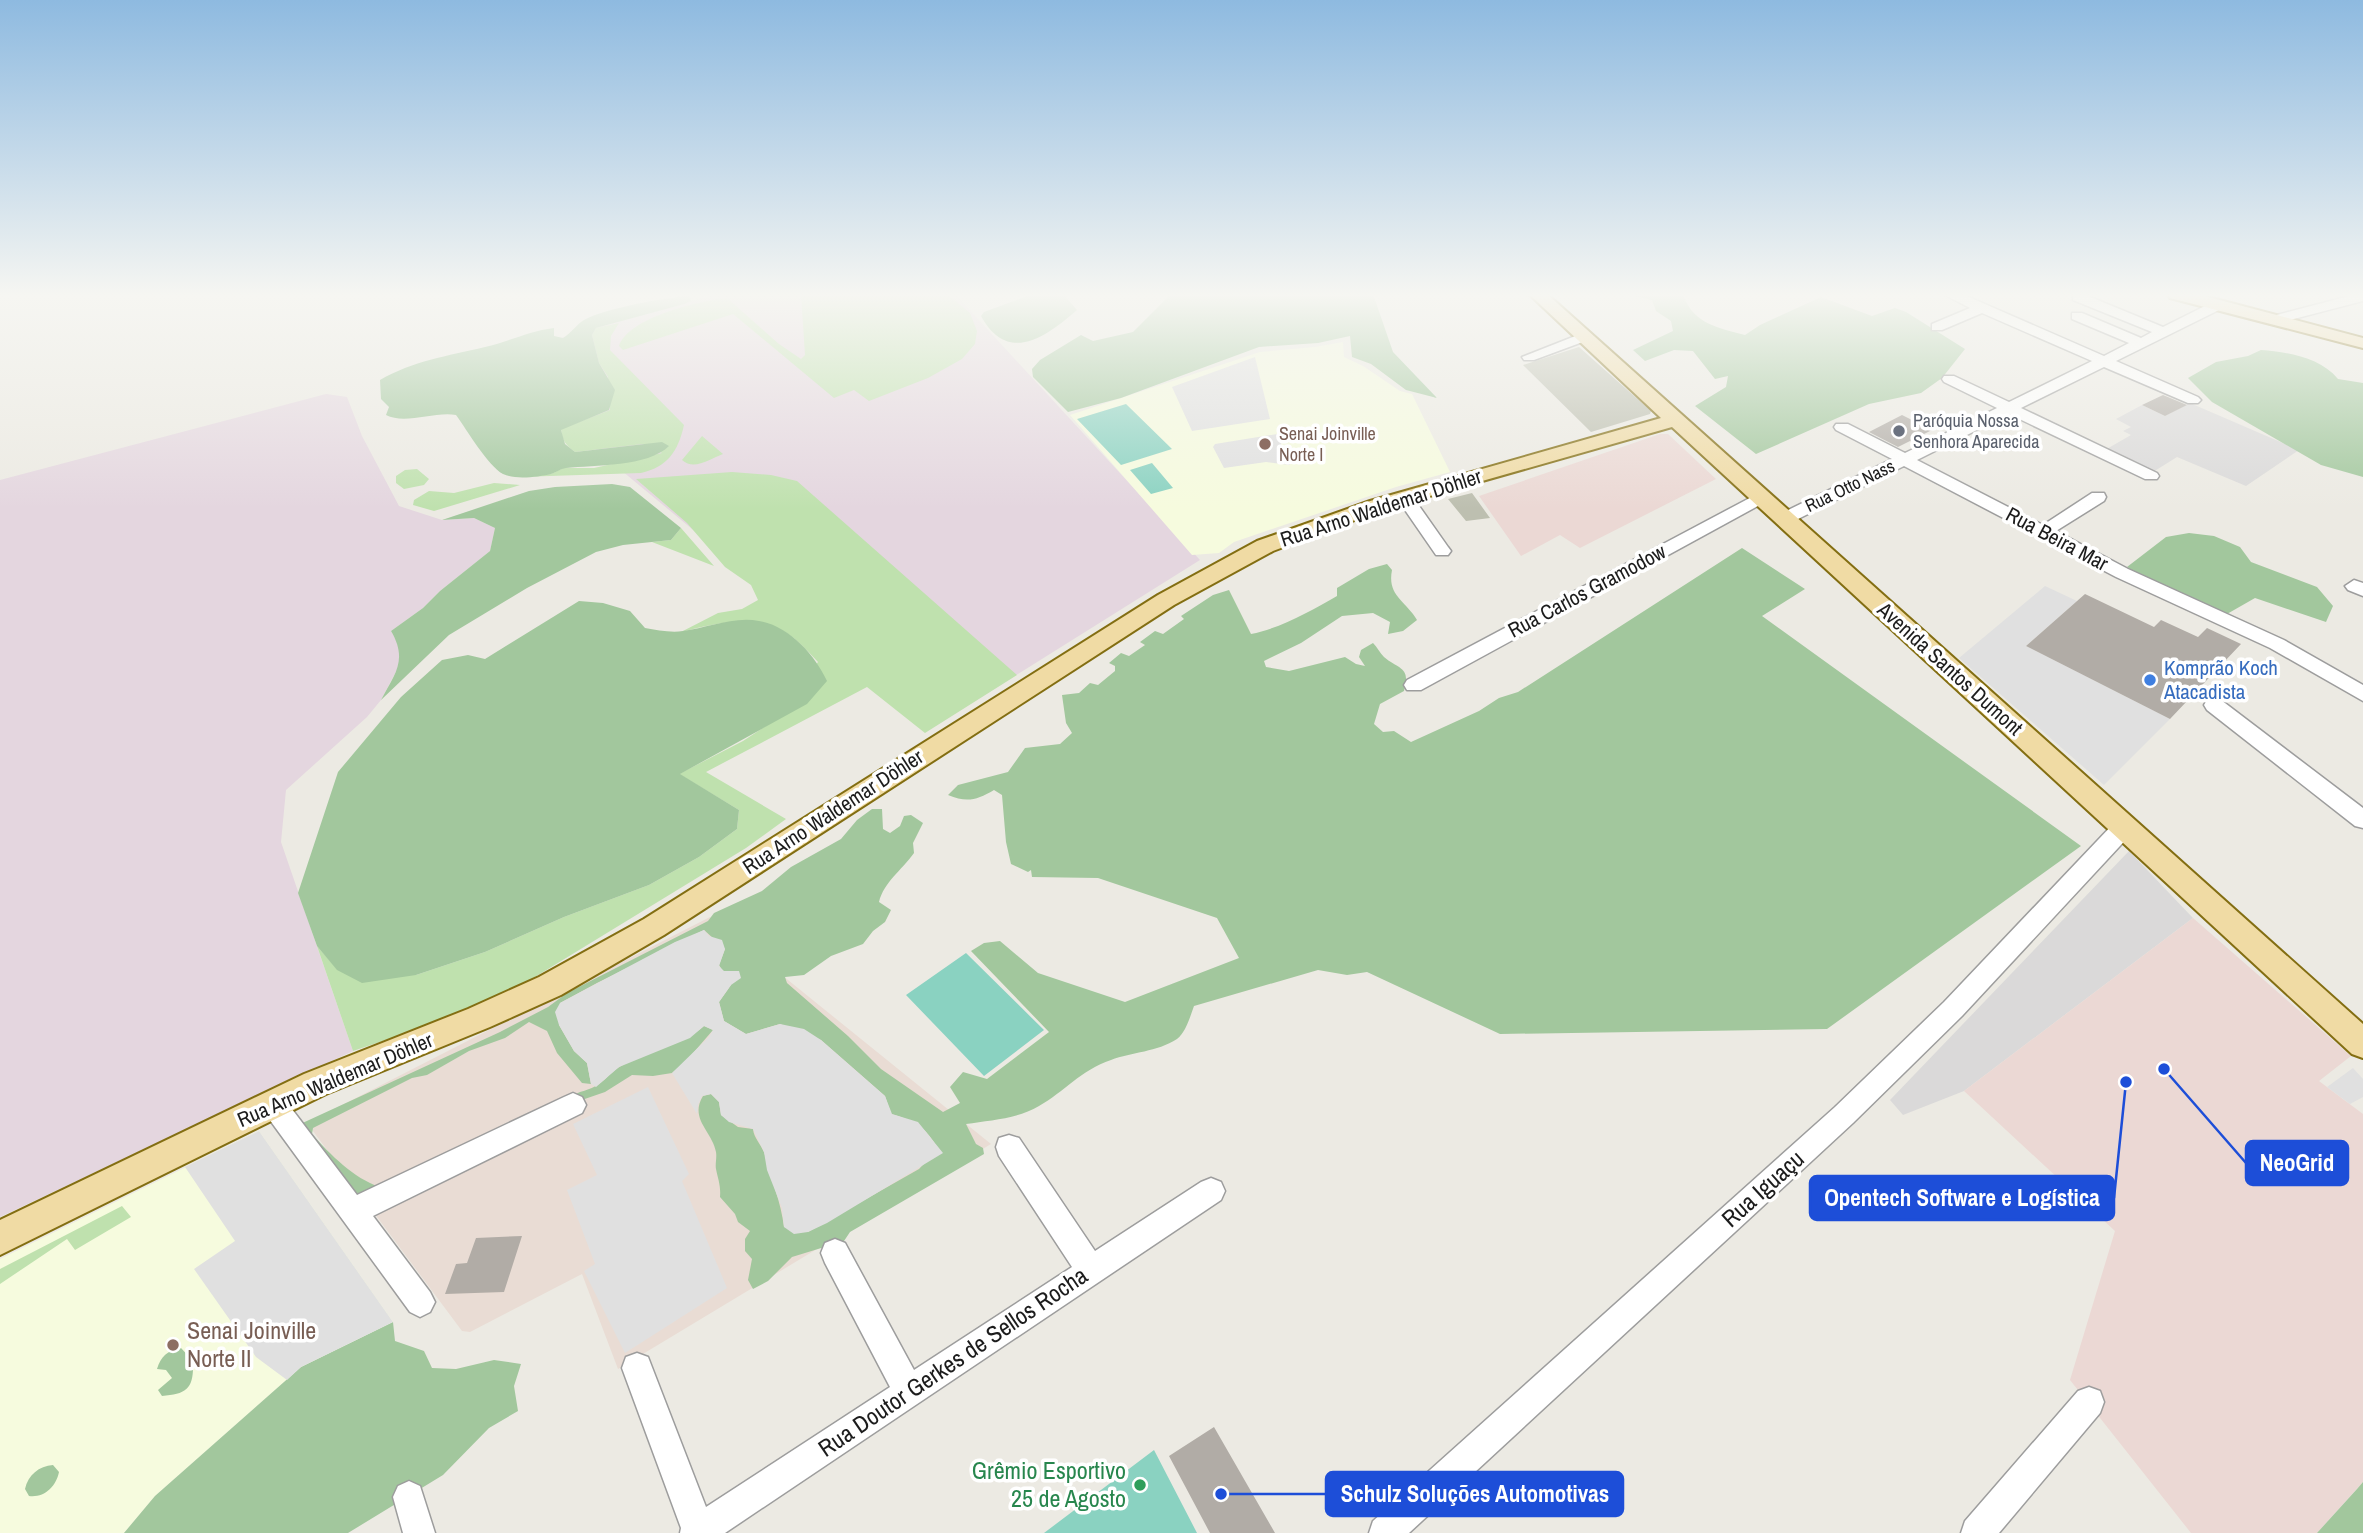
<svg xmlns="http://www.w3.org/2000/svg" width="2363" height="1533" font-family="'Archivo Narrow',sans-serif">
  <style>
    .residential { fill: #dad9d9 }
    .commercial { fill: #ebd8d4 }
    .industrial { fill: #e4d6df }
    .education { fill: #f6fbde }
    .military { fill: #e9dcd4 }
    .construction { fill: #bdbfb0 }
    .grass { fill: #bfe1ae }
    .forest { fill: #a2c79d }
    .pitch { fill: #8ad2c1 }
    .parking { fill: #e0e0e0 }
    .building { fill: #b1aca6 }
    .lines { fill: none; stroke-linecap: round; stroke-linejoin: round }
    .minor-casing { stroke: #9d9d9d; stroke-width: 3 }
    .major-casing { stroke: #836e12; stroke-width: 4 }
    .minor { fill: #fff; fill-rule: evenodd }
    .major { fill: #f0dba4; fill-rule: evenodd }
    .worship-dot { fill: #6b7280; stroke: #fff; stroke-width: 2.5 }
    .education-dot { fill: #8d6e63; stroke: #fff; stroke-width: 2.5 }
    .shop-dot { fill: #3f7fe0; stroke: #fff; stroke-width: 2.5 }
    .leisure-dot { fill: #2e9e5b; stroke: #fff; stroke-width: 2.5 }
    .labels { text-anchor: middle; stroke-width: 7; stroke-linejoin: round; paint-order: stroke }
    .far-worship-label { font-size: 18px; fill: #5b616d; stroke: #fff; text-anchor: start }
    .far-education-label { font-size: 18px; fill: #785e54; stroke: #fff; text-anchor: start }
    .far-street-label { font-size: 18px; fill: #1c1c1c; stroke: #fff }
    .street-label { font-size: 21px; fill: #1c1c1c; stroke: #fff }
    .shop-label { font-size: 21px; fill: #366cbe; stroke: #fff; text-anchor: start }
    .near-street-label { font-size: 24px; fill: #1c1c1c; stroke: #fff }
    .near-education-label { font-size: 24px; fill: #785e54; stroke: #fff; text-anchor: start }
    .near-leisure-label { font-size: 24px; fill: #27864d; stroke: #fff; text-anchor: end }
    .leader { fill: none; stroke: #1d4ed8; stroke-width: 2.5 }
    .callout-dot { fill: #1d4ed8; stroke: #fff; stroke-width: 2.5 }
    .callout { fill: #1d4ed8; stroke: #1d4ed8; stroke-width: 2.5 }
    .callout-label { font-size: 23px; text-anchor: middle; font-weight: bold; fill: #fff }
  </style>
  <rect width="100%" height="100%" fill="#eceae3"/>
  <path class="residential" d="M2190,403l109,47 -53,36 -69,-29 -24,15 -48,-22 26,-15 -8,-4 8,-4 -15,-8 26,-14 23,11z
    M2129,851l64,67 -229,173 -61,24 -13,-15z"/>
  <path class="commercial" d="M1660,434h8l48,45 -136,69 -20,-13 -39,21 -42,-60z
    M2193,918l158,138 -32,25 44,33v368l-46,51h-126l-121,-153 45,-149 -151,-140z"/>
  <path class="industrial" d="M716,294h239l245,266 -268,168 -445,-369z
    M326,394l21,3 15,39 37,70 43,14 32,-2 21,10 -5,23 -50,40 -17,17 -32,23 8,14v21l-18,34 -14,17 -81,73 -5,52 72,209 -353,166v-737z"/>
  <path class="education" d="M1343,342l1,15 19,9 37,25 12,3 38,78 -54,15 -162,55 -15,11 -27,2 -122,-140 190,-63 55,-5z
    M259,1131l134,191 -92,45 -146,129 -31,37h-124v-274z"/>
  <path class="military" d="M710,917l281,227 -373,225 -36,-95 -112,58 -8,-1 -155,-208z"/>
  <path class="construction" d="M1579,347l72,64 -1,3 -59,18 -68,-67z
    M1472,493l18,25 -24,3 -18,-22z"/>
  <path class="grass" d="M801,294h146l23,19 7,18 -2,13 -13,15 -34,19 -59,23 -15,-11 -20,8 -101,-84 -110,36 -4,-4c10,-29 81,-45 108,-48l52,46 22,15 4,-4z
    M619,323l-8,13 -1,14 74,75c-6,27 -17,42 -43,48l-122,4 32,-3 12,-6h31l68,-15 -19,-9 -68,8c-9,-7 -13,-11 -14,-23l49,-19 -2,-33 -9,-14 -7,-28 4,-7z
    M702,436l21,18c-13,5 -29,17 -41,6z
    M417,469l12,10 -5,6 -20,4 -8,-6v-7l9,-6z
    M732,472l39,3 26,6 220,194 -92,58 -58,-46 -161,85 80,47 -40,29 -216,132 -67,34 -110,37 -36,-105 20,23 79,6 69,-23 79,-35 85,-32 50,-28 38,-28 2,-19 -60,-36 64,-33 26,-17 49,-62c-8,-8 -17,-19 -27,-26 -33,-24 -74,-13 -110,-4l37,-19 24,-4 16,-9 -7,-15 -26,-18 -38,-44 -51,-44z
    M494,483l26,2 -86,26 -21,-6 1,-5 15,-9 25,2z
    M681,528l33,38 -62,-24 19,-2z
    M122,1206l9,11 -56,33 -8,-11 -67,45v-15z"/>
  <path class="forest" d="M1033,294l31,1 13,15c-31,27 -69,55 -96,6l3,-4z
    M1171,294h202l20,58 44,46 -31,-8 -35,-26 -19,-7 -2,-21 -32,7 -59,4 -138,51 -53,14 -35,-35 -1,-8 8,-9 41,-25 12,6 40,-9z
    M1625,294h53l6,3c10,27 35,31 61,38l15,-10 61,-28 51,19 23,-8 11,4 59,37 -23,29 -21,15 -52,11 -113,50 -61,-48 31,-19 2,-11 -13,3 -22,-28 -19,-1 -29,11 -12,-11 40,-19 -2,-10 -15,-10 -4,-11z
    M689,296l2,5 -7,3 -88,24 -4,7 7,28 16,27 -6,20 -48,20 4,14 10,8 87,-10 7,4c-21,21 -75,19 -103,22 -6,1 -9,4 -15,6 -13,3 -36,6 -48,0 -15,-8 -36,-44 -47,-59 -21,-4 -51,10 -70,0l3,-8 -8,-8 -1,-19c33,-19 67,-24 105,-33 23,-5 44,-16 69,-19v8l9,2c8,-5 14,-14 21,-18 22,-12 79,-22 105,-24z
    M2261,350c26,2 59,7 77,29l25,4v94l-42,-12 -109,-63 -24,-24 28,-16 32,-6z
    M612,484l18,3 51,41 -10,12 -48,5 -27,7 -69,36 -78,47 -68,65c14,-26 27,-40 10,-69l32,-23 17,-17 50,-40 5,-23 -21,-10 -32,2 87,-29 26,-4z
    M2189,533l25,3 26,11 11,15 66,25 16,19 -7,16 -71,-24 -28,16 -68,-28 -32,-19 39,-30z
    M1742,548l63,41 -43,27 319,230 -254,183 -327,5 -133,-62 -20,3 -29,-5 -124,36c-4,11 -8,26 -17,33 -20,13 -45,13 -66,21 -30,10 -47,32 -72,46 -22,13 -49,14 -73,18l10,20 7,4 1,6 -134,78 -6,9 -52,16 -24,24 -15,8 -5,-9 4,-21 -7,-8v-12l5,-8 -12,-9 -3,-8 -15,-17c1,-11 -2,-18 -4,-28 -1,-5 1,-11 0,-17 -4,-21 -27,-33 -13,-56l8,-2 8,8 2,13 17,12 15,2c1,10 9,16 12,26 6,24 16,47 19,72l24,5 111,-63 19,-20c-12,-22 -23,-28 -47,-35l-6,-18 -64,-56 -41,-16 -34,10 -22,-13 -5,-19 12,-17 -12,-20 6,-16 -21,-19 -107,53 -37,20 -1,22 15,26 13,12 4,21 -9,-1 -25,-30 -10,-22 -18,-9 -24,16 -36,13 -42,24 -15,3 -99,50 -1,6c19,21 41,44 68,53l200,-95c26,-7 23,-15 41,-26 27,-16 59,-19 83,-40l9,4 -25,29 -16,14 -19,3 -21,-1 -27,17 -29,10 -218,96 -62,-72 204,-94 48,-25 19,-14 141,-72 6,-8 48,-22 29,-24 50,-28 16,-19 15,-11h10l1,20 7,4 10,-7 4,-10 7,-1 12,8 -10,20 1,10c-13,18 -30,29 -35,49l12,8 -6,12 -12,9 -10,13 -32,12 -27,19 -19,2 2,6 61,53 33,33 62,43 17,-9 -10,-16 13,-15 24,7 62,-47 -78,-81 13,-8 16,-2 38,32 87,29 114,-44 -22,-40 -119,-40 -66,-1 -1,-7 -3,2 -17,-8 -5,-22 -4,-47 -8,-5c-17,10 -27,13 -46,5l10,-10 50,-13 17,-24 35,-4 12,-11 -6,-10 -4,-28 17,-2 11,-10 8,2 17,-14v-5l-6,-3 12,-10 8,3 16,-11 -5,-3 15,-11 8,3 21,-15 -3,-3 32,-21 16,-5 22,44c30,-6 60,-23 86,-38v-8l32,-19 18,-5 5,6c-5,26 13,30 25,50l-14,11 -15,3 2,-12 -17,-9 -31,3 -41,27 -37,18 2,6 23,4 56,-14 11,7 9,2 -6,-9 2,-7 12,-7c4,4 7,10 11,14 15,13 27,9 20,34l-24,13 -6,20 9,8 11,-1 17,11 68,-31 20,-13 19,-6z
    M579,601l24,2 27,8 15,17c12,2 26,5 38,3 24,-3 51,-15 76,-10 30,5 56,34 68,60l-20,23 -127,70 59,36 -2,19 -38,28 -50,28 -85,32 -79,35 -69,23 -54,8 -25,-13 -20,-24 -19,-53 40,-121 63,-75 41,-37 26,-5 17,4z
    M393,1322l2,19 29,10 8,17 24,1 38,-9 27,4 -7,22 4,25 -29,17 -46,47 -95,58h-224l31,-37 146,-129z
    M181,1348l12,13c1,28 -6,33 -31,35l-4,-6 14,-12 -6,-8 -9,-1c4,-13 10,-18 24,-21z
    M53,1465l6,7c-3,15 -15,26 -30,24l-4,-7c3,-14 14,-23 28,-24z
    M2363,1482v51h-46l40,-44z"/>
  <path class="pitch" d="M1126,404l46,45 -51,16 -44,-46z
    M1152,463l21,25 -22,6 -21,-24z
    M966,953l78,77 -60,46 -78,-81z
    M1154,1450l43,83h-153z"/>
  <path class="parking" d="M1255,357l15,62 -78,12 -20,-44z
    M1277,434l13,31 -24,-3 -42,6 -11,-21 2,-3z
    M2045,586l32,15 -51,45 144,73 -66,66 -145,-127z
    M704,930l5,6 13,4 3,9 -6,17 5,5h15l2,7 -10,7 -12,17 5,19 22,13 34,-10 24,5 17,11 64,56 7,18 26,8 25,31 -116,70 -19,9 -14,2 -10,-7 -2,-19 -15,-38 -3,-18 -11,-23 -24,-7 -8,-7 -2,-13 -8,-8 -9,2 -4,9 -1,9 -25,-41 37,-36 4,-7 -9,-4 -14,12 -71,29 -23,20 -5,-3 -4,-21 -13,-12 -15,-26 -4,-13 5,-9 115,-61z
    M2353,1068l10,11v18l-13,7 -23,-17z
    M648,1087l41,87 -7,7 45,107 -102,65 -41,-82 11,-7 -28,-74 30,-15 -24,-51z
    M259,1131l134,191 -92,45 -14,13 -31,-23 -62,-88 41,-28 -50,-74z"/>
  <path class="building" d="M2163,395l24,10 -22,11 -23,-11z
    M1902,415l30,15 -34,17 -29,-15z
    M2085,594l69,33 7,-7 37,17 9,-9 34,16 -71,75 -144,-73z
    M522,1236l-18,56 -59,2 11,-30 11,-1 9,-25z
    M1214,1427l61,106h-65l-41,-77z"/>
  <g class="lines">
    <g class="minor-casing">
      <path id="minor" d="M1943,294h19l142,62 25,-13 -57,-24v-6h10l59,25 11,-6 -79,-32v-6h10l80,33 50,-25h10v6l-107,53 82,36 3,3 -3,3h-10l-84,-36 -83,41 136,65 2,3 -2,3h-12l-136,-65 -92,46 126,65 49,-32h12l2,4 -2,4 -48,30 72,38 156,71 79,45v16l-93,-53 -154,-71 -212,-111 -114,57h-12l-3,-4 3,-4 114,-56 -56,-29 -2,-3 2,-3h12l57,29 92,-45 -53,-26 -2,-3 2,-3h10l55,26 83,-41 -110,-48 -40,17h-10v-6l38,-16z
        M2357,294h6v7l-89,23 -7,-4 2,-3z
        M1583,333l5,1v6l-54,20h-10l-2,-3z
        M1404,492l6,1 38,54 3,4 -3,4h-12l-40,-58z
        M1761,492l8,5 -2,4 -346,189h-14l-3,-5 3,-5z
        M2354,580l9,3v13l-15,-6 -3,-4z
        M2214,698l7,2 142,108v20l-8,-2 -148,-116 -3,-5 3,-5z
        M2124,819l8,2 3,6 -3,6 -170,183 -109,107 -444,410h-40l4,-12 462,-414 109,-105 172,-181z
        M273,1092l9,4 75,99 207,-98 9,-4 9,4 4,8 -4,8 -209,103 57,76 5,10 -5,10 -10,5 -10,-5 -146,-200 -4,-8 4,-8z
        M1009,1135l10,3 76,113 106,-69 10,-4 10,4 4,9 -4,9 -496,333h-45l1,-5 -59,-160 4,-11 11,-4 11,4 58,150 184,-120 -65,-124 -4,-10 4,-10 10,-4 10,4 69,127 158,-103 -73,-111 -3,-9 3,-9z
        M2089,1387l11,4 4,11 -4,11 -101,120h-38l4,-12 113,-130z
        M409,1481l11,5 15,47h-32l-10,-36 5,-11z"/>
    </g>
    <g class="major-casing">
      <path id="major" d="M1529,294h18l816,730v34l-11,-4 -680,-627 -288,82 -111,42 -99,54 -510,330 -103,60 -71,32 -164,67 -326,161v-35l304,-146 164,-65 71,-32 105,-58 514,-324 99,-54 113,-40 291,-83z
        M2168,294h29l166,44v10l-193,-50z"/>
    </g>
    <use href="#minor" class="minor"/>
    <use href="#major" class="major"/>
  </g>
  <linearGradient id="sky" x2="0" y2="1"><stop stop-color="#8ebae0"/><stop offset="0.58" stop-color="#f6f6f2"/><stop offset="1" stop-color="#f6f6f2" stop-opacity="0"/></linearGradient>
  <rect width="2363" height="509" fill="url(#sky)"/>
  <circle class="worship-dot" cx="1899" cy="431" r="7"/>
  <g class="education-dot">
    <circle cx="1265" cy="444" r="7"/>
    <circle cx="173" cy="1345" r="7"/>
  </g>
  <circle class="shop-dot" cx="2150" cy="680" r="7"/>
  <circle class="leisure-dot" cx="1140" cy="1485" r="7"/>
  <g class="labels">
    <g class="far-worship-label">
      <text x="1913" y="427">Paróquia Nossa<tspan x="1913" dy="21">Senhora Aparecida</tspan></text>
    </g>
    <g class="far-education-label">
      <text x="1279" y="440">Senai Joinville<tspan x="1279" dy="21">Norte I</tspan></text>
    </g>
    <g class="far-street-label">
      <text transform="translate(1850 486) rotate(-26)" y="6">Rua Otto Nass</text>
    </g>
    <g class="street-label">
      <text transform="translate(1381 508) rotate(-18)" y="7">Rua Arno Waldemar Döhler</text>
      <text transform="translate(2057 539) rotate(28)" y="7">Rua Beira Mar</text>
      <text transform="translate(1587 591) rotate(-28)" y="7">Rua Carlos Gramodow</text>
      <text transform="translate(1950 669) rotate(42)" y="7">Avenida Santos Dumont</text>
      <text transform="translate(833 812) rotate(-33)" y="7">Rua Arno Waldemar Döhler</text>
      <text transform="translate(335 1080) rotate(-23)" y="7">Rua Arno Waldemar Döhler</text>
    </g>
    <g class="shop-label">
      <text x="2164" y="675">Komprão Koch<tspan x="2164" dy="24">Atacadista</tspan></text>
    </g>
    <g class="near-street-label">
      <text transform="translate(1763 1189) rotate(-42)" y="8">Rua Iguaçu</text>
      <text transform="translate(953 1362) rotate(-34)" y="8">Rua Doutor Gerkes de Sellos Rocha</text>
    </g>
    <g class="near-education-label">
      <text x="187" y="1339">Senai Joinville<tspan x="187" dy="28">Norte II</tspan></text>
    </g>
    <g class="near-leisure-label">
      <text x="1126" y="1479">Grêmio Esportivo<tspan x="1126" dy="28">25 de Agosto</tspan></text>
    </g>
  </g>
  <path class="leader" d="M2164 1069L2246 1163M2126 1082L2114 1198M1221 1494L1326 1494"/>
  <g class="callout-dot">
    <circle cx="2164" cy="1069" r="7"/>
    <circle cx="2126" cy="1082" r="7"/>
    <circle cx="1221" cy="1494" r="7"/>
  </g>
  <g class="callout">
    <rect x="2246" y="1141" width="102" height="44" rx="7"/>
    <rect x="1810" y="1176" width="304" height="44" rx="7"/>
    <rect x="1326" y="1472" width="297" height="44" rx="7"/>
  </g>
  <g class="callout-label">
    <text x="2297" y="1171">NeoGrid</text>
    <text x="1962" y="1206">Opentech Software e Logística</text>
    <text x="1475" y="1502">Schulz Soluções Automotivas</text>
  </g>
</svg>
